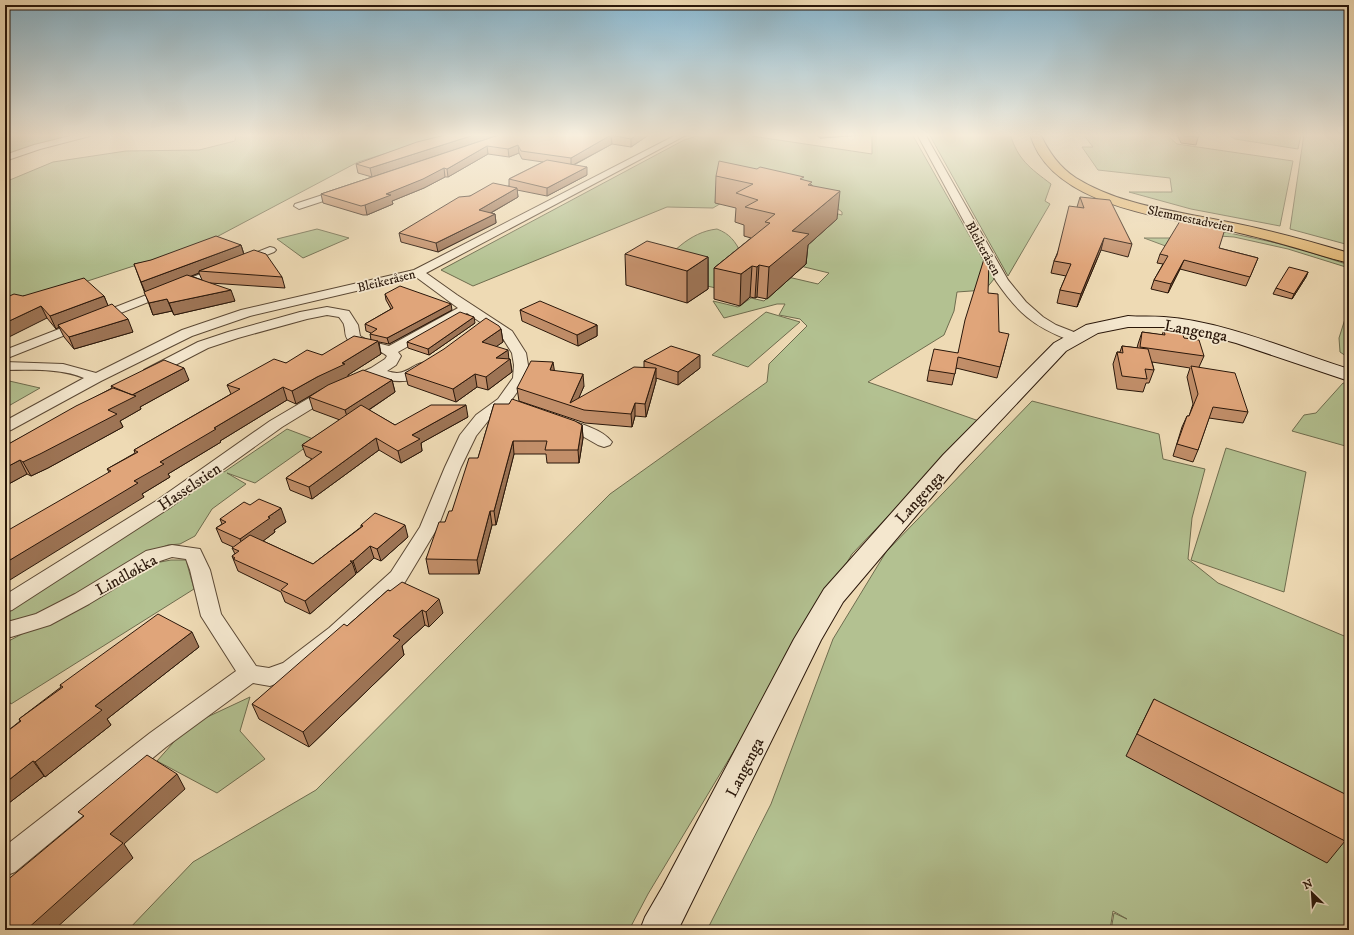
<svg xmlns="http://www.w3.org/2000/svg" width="1354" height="935" font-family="'IM FELL DW Pica',serif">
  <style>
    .green { fill: #b3c191; stroke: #6e6c4e }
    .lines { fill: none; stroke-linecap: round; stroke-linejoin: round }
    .street-casing { stroke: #5b4834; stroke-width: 2 }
    .secondary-casing { stroke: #2a170a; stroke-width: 2 }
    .primary-casing { stroke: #2a170a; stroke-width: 2 }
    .street { fill: #f4e7ce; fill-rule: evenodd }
    .secondary { fill: #f4e7ce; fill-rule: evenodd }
    .primary { fill: #e7bd7a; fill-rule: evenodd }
    .wall { fill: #c18e69; stroke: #2a170a; fill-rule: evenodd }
    .shaded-wall { fill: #9d7455; stroke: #2a170a }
    .building { fill: #e0a57a; stroke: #2a170a }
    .labels { text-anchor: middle; stroke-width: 3.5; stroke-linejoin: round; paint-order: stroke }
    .far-street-label { font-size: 13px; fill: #2a170a; stroke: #f4e7ce }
    .street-label { font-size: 16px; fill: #2a170a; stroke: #f4e7ce }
  </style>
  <rect width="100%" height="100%" fill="#eedab4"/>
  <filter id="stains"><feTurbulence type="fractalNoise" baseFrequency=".005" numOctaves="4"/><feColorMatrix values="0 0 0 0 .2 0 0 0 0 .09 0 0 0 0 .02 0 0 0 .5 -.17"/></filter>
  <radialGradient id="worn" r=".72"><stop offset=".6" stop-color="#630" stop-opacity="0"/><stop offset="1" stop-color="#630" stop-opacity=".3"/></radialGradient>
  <path class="green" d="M5,134h73l-73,20z
    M236,134h212l-90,28 -151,80 -202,66v-126l48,-20 73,-11 73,-1 36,-9z
    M703,134h35l134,20v-18l40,-2 82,145 -9,11 -28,2 -3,19 -10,24 -76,47 111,39 -127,133 -204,340 -19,36h-501l65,-68 123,-72 294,-296 157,-112 2,-18 38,-38 -7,-7 -21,-4 6,-11h-8l-53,14 -11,-17 25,6 13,-9 13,3 24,-24 30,7 11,-11 -41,-10 42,-51 12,3v-3l-14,-11 -90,-8 -25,15 -46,-1 -194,79 -32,-16 243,-130z
    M929,134h81c8,26 20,34 41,50l-6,17 5,3 -42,72z
    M1083,134l85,2 9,8 116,17 -13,65 -89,-17 -62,-17h43l-2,-14 -72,-8 -16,-23h11z
    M1226,134h75l-3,15 -63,-10z
    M1304,134h45v111l-59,-16z
    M317,229l32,9 -46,20 -26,-19z
    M717,229c13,5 18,12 24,24l-25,35 -63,-14c17,-20 36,-42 64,-45z
    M1215,230l76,16 58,19v3l-61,-19 -54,-12 -15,-1 -40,15 -35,-13h26z
    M766,312l34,10 -52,45 -36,-12z
    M1345,319l4,2v37l-9,-6 -1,-14z
    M5,380l35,8 -35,20z
    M1343,383l6,1v63l-57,-16 12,-16 12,-2z
    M1032,401l127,33 4,25 42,10 -13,49 -4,41 30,24 131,55v292h-238l3,-17 13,6 -14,-8 -3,19h-403l64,-126 62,-165 53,-87z
    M287,429l29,11 -61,43 -28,-10 19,11 -34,25 -17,27 -15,8 -12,1 -10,4 -111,64 -42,9v-12l216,-140 3,2z
    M1226,448l80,24 -22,120 -93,-32z
    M171,560h15l8,29 -183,115 -6,-8v-53l150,-80z
    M250,697l-10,34 25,28 -48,34 -60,-32 31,-35z"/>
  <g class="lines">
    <g class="street-casing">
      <path id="street" d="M78,134h13l-1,2 -50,13 -35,12v-6l29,-10z
        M678,134h10l-262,139 31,22 55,36 14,22 2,12 -1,13 -19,27 -20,16 -12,15 -15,31 -23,60 -33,55 -62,58 -44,35 -29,11 -17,-3 -87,64 -151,125 -10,4v-30l145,-113 86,-62 -35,-55 -11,-46 -4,-11 -14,-2 -12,4 -71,43 -39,21 -39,12 -6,-1v-16l6,1 25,-7 39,-20 71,-43 26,-6 28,4 10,21 11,44 35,52 13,2 14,-5 46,-35 62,-56 29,-45 25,-60 15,-32 16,-20 22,-16 15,-21 1,-13 -2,-12 -10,-16 -35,-24 -69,39 3,4 -5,9 -9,6c22,8 26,-12 43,-8l2,3c-12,18 -38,18 -56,10l-45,21 -49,30 -114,82 -156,101 -7,2v-17l151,-94 114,-80 51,-30 50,-23 14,-9 2,-3c-10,-10 -29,-4 -38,-15 -5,-5 -3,-10 -5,-16 0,-2 -3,-5 -5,-8l-12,-2 -20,4 -69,19 -30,10 -54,28 -5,1 -5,-1 -2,-3 2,-3 54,-28 30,-10 72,-20 27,-5 22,4 9,14 2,11 9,5 20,5 69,-38 -42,-31 -166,39 -58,20 -91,45 -90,49 -6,2v-11l79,-43c-24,-10 -53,-8 -79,-8v-8l58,2 33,9 86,-43 59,-20 173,-40z
        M917,134h8l83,146 18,22 17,15 13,8 23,9 2,3 -2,3 -5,1 -5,-1c-36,-14 -51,-27 -73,-59z
        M344,188l5,3 -1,2 -49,16 -5,-3 1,-2z
        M270,247l4,1 2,2 -2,2 -269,107v-9z
        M561,418c15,4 42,11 51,24l-2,3 -6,2 -6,-2 -21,-12 -22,-7 -2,-3 2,-3z"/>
    </g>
    <g class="secondary-casing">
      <path id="secondary" d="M1128,316c12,1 24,0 36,1 60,4 127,34 185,52v12l-113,-38 -34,-9 -37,-7h-37l-30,6 -32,18 -107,114 -116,137 -22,38 -143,290h-38l5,-13 18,-31 131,-247 30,-50 119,-134 111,-112 32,-18z"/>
    </g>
    <g class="primary-casing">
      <path id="primary" d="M1030,134h10c9,18 19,33 36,44 45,28 101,33 152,44 41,8 81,19 121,31v10c-35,-9 -70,-21 -105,-29 -66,-16 -192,-23 -214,-100z"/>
    </g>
    <use href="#street" class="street"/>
    <use href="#secondary" class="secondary"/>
    <use href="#primary" class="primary"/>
  </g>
  <path class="wall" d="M502,134h148l-19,13 -19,-3 -38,21 13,10 -40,21 -30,-6 1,7 -27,16 4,1 1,9 -58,29 -37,-10 -2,-9 71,-37 39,-10v-7l34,-17 -21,-3 -3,-6 -10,4 -21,-3 -40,23h-3l-21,11 -32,13 1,3 -26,11h-4l-40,-12 -2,-9 51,-17 -14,-4 -2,-9z
    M815,134h62l-57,4z
    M1177,134h22l-3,11 -15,-2z
    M716,176l87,4 9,5 25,34 -29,26 -2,19 -39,35 -10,-2 -2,1 -5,-1 -10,9 -26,-7v-31l37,-30 -7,-2v-11l-9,-3 1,-14 -21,-5z
    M1080,197l52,47 -4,13 -27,-7 -24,57 -20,-4 3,-13 6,-14 -15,-3 3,-12 23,-54z
    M241,245l3,9 38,23 3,11 -75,-5 25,18 -61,14 -2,-4 -19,4 -19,-51zM199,273l3,7 -11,-4z
    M1219,248l39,10 -12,28 -66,-17 -12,24 -17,-4 3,-9 9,-16 -6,-1 3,-9z
    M625,254l83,3v32l-21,14 -61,-18z
    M1308,272l-2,5 -14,22 -19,-5 3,-6z
    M988,293l11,39 7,13 -9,33 -41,-10 -4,17 -25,-4 2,-11 29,-17z
    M385,294l67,16 -63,34 -10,-2 2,12 -33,21v2l44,3 3,12 -26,18 26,15 73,-8 -47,26 1,8 -21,12 -22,-13 -67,49 -22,-9 -4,-12 26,-19 -6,-3 -4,-11 38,-25 -27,-10 -4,-13 11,-7 -24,14 -9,-4 -67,41 1,1 -53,32 2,3 -28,17 2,3 -35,-25 -2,-3 28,-16 -1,-3 97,-56 -4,-9 59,-22 36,-8 49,-15 -1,-6 1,-1 -5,-2 -1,-7 26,-15 -5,-9z
    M23,296h81l4,10 25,26 -59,17 -10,-12 -5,-10 -3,2 -9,-11z
    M520,310l77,15v11l-19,10 -56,-25z
    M475,323l-46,32 -21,-7 -1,-6z
    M501,329l2,13 -7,4 13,13h1l2,13 -24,18 -11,-3 -21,15 -48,-17 -3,-12z
    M1164,330l20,8 20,18 -5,11 49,45 -5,11 -34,-5 -11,32 -5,12 -20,-6 9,-29 5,-11h2l4,-12 -6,-27 3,-9 -38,-6 2,8 -5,13h-3l-3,9 -26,-3 -4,-25 4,-12h3l2,-6 15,2 1,-4 4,-12 20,3z
    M644,361l56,7 -22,17 -22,-7v3l-10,36 -11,-1 -3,11 -47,-4 -66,-22 -2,-13 37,-17 30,15 -6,13 66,-31z
    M189,380l-49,27 1,2 -21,12 3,6 -75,41 -17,8 -4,-2 -22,12v-40l107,-58 -1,-2z
    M494,404l88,21 1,13 -4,25h-32l-1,-9h-32l-18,71h-4l-13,49h-50l-3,-15 19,-37 7,-11 26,-53z
    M220,519l66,3 -12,8 1,2 -12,9 50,23 48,-37v-2l47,12 -27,24 -7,-3 -17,15h-2l1,1 -46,40 -25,-12 -4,-10 -43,-21 -6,-15 3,-2 -3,-6 1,-1 -11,-5 -6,-14 6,-4z
    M388,590l55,23 -14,14 -4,-2 -23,21 2,9 -95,92 -50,-28 -7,-15 95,-78z
    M199,647l-92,72 4,6 -66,52 -1,-1 -39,30v-73l15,-12 -1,-2 42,-32 -1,-2z
    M1154,699l191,142 -18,22 -201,-107z"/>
  <path class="shaded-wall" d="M477,134h25l-130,43 -2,-9z
    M638,134h12l-19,13v-8z
    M821,134h56l-57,4z
    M611,135l1,9 -41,22v-8z
    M518,145l1,8 -10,4 -1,-8z
    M487,146l1,8 -40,23 -1,-8z
    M587,167v8l-40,21v-8z
    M444,168l1,9 -21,11 -32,13 1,3 -26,11 -2,-10 21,-11z
    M517,188l1,9 -38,22 -1,-9z
    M840,191l-3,28 -29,26 -2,19 -39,35 2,-32 23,-36z
    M495,214l1,9 -58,29 -2,-9z
    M1104,238l-3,12 -24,57 4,-13z
    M241,245l3,10 -45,16v2l-53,21 -5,-12z
    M708,257v32l-21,14v-32z
    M1184,260l-4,9 -12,24 3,-9z
    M759,265l-2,32 -2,1 2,-31z
    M752,266l-2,31 -10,9 1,-32z
    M1308,272l-2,5 -14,22 2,-5z
    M231,290l4,11 -61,14 -5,-12z
    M104,296l5,12 -51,17 1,2 -3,2 -6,-13z
    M167,299l5,12 -19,4 -4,-12z
    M451,304l1,6 -63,34 -2,-6z
    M41,306l6,12 -42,21v-16z
    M474,317l1,6 -46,32 -1,-6z
    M128,319l5,13 -59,17 -5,-12z
    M597,325v11l-19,10 -1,-11z
    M501,329l2,13 -19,13 -2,-13z
    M378,341l3,13 -33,21v2l-28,13 -24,14 -4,-13 50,-28z
    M508,350l1,10 1,-1 2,13 -24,18 -2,-13 10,-19z
    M700,355v13l-22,17v-13z
    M553,362l2,12 -5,-4z
    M184,368l5,12 -49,27 1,2 -21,12 3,6 -75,41 -17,8 -8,-14 85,-52 24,-15z
    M656,368v13l-10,36 -1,-13z
    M475,374l2,13 -21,15 -3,-13z
    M583,374l1,12 -9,21 -5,-4z
    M392,380l3,12 -46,31 -4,-13z
    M283,387l4,13 -67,41 1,1 -53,32 2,3 -28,17 2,3 -139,86v-20l129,-82 26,-19 54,-34z
    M635,403v13l-3,11 -1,-13z
    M466,405l2,12 -47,26 1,8 -21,12 -3,-12 14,-16z
    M582,425l1,13 -4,25 -1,-13z
    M376,438l3,12 -67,49 -3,-12z
    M513,441l1,13 -18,71 -2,-14z
    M20,460l7,14 -22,12v-18z
    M281,508l5,14 -12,8 1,2 -29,22 -6,-15 28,-22z
    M490,511l2,14 -13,49 -2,-14z
    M405,525l3,12 -27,24 -4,-12z
    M370,546l4,12 -17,15 -4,-12z
    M352,562l4,12 -46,40 -5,-13z
    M439,599l4,14 -14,14 -3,-15z
    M422,610l3,15 -23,21 2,9 -95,92 -6,-15 90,-96z
    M192,632l7,15 -92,72 4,6 -66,52 -10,-15 60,-56z
    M33,761l11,15 -39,30v-23z
    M177,774l8,15 -61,55 9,14 -79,72h-28l84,-96z"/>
  <path class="building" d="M449,134h28l-107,34 -14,-4 61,-22z
    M502,134h136l-7,5 -20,-4 -40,23 -50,-7 -3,-6 -10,4 -21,-3 -40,23 -3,-1 -21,11 -37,15 5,1 -26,10 -4,1 -40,-12z
    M1182,134h17v3l-16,-1z
    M547,160l40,7 -40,21 -38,-9z
    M719,161l38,8 3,-2 44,10 -4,2 12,3 -4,3 32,6 -48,40 17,3 -40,33 -10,-2 -2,2 -5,-1 -11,8 -27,-6 56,-45 -5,-1 10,-8 -30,-7 13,-7 -22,-7 17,-9 -37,-8z
    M493,183l24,5 -38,22 16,4 -59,29 -37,-10 60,-36 11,-1z
    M1080,197l30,3 22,44 -28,-6 -23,56 -21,-4 11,-26 -17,-3 3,-6 12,-49 15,2z
    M1180,221l45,8 -6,19 39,10 -8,19 -66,-17 -13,24 -17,-4 14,-24 -8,-2z
    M216,236l25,9 -100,37 -7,-18 17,-4z
    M647,241l61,16 -21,14 -62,-17z
    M254,250l12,4 16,23 -83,-6z
    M984,259h5l-1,34 10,1 1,38 10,2 -9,33 -42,-10 -3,17 -26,-4 5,-21 24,4 7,-33z
    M1289,267l19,5 -14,22 -18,-6z
    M187,275l44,15 -62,13 -2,-4 -18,4 -5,-11z
    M84,278l20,18 -54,20 -9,-10 -36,17v-25l9,-4 9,2z
    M400,286l51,18 -64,34 -17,-4 7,-5 -12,-5 28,-16 -8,-14z
    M540,301l57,24 -20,10 -57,-25z
    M112,304l16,15 -59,18 -11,-12z
    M460,312l14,5 -46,32 -21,-7z
    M486,318l13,8 2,3 -19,13 26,8 -12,8 14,1 -24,18 -11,-3 -22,15 -48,-16 39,-24z
    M1164,330l18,2 2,6 15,2 5,16 -64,-9 2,-15 23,3z
    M354,336l24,5 -36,22 3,1 -28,13 -25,14 -9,-4 -69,41 2,1 -56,33 4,2 -30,17 4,2 -133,80v-31l106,-61 -4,-2 31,-17 -4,-2 106,-61 -13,-4 47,-26 12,4 21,-13 15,5z
    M671,346l29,9 -22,17 -34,-11z
    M1122,346l26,3 6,21 -9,-1 2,10 -25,-3 -5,-24 6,1z
    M164,360l20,8 -52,27 -21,-9z
    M531,361l22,1 -3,8 33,4 -13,29 64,-36 22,1 -11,36 -10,-1 -4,11 -47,-4 -67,-22z
    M1191,366l44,7 13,39 -35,-5 -15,43 -21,-6 10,-28h2l9,-22z
    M363,370l29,10 -47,30 -36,-13 19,-12z
    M113,388l23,8 -28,14 9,4 -77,40 -17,8 -3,-2 -15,8v-22l71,-40z
    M512,399l63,22 7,4 -4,25h-33l2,-9h-34l-19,70h-4l-13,49 -51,-1 13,-37h6l4,-11h3l17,-53h9l16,-54h15z
    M361,405l34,20 36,-20h35l-54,30 8,4 -22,12 -22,-13 -67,49 -23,-9 36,-26 -20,-7z
    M259,499l22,9 -13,9 2,1 -30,21 -24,-11 10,-6 -6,-3 24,-17 6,3z
    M375,513l30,12 -28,24 -7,-3 -17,15h-3l2,1 -47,39 -24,-11 7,-6 -55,-25 2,-1 -3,-2 7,-5 -7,-3 18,-13 63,29 50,-38 -2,-1z
    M402,582l37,17 -13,13 -4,-2 -29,26 7,4 -97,92 -51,-28 92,-80 3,2 41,-36 2,1z
    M158,614l34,18 -97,74 7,4 -67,52 -2,-1 -28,22v-50l16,-12 -2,-2 44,-32 -3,-2z
    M1154,699l195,97v28l-4,17 -208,-107z
    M147,755l30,19 -67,60 13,9 -97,87h-21v-48l79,-66 -6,-4z"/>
  <linearGradient id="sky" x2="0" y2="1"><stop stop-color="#88b7d0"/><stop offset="0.51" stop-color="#f7eedd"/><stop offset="1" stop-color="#f7eedd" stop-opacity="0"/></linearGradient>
  <rect width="1354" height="265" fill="url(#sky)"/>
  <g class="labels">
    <g class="far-street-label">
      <text transform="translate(1191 218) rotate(12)" y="5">Slemmestadveien</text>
      <text transform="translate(984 248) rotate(61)" y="5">Bleikeråsen</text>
      <text transform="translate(386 280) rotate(-14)" y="5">Bleikeråsen</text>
    </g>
    <g class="street-label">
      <text transform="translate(1196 330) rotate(10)" y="6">Langenga</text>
      <text transform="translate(189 486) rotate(-34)" y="6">Hasselstien</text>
      <text transform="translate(919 497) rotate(-48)" y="6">Langenga</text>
      <text transform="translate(126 574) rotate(-29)" y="6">Lindløkka</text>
      <text transform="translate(744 767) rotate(-63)" y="6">Langenga</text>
    </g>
  </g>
  <rect width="1354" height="935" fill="none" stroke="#eedab4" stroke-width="20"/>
  <rect x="6" y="6" width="1342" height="923" fill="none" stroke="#2a170a" stroke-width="2"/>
  <rect x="10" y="10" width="1334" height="915" fill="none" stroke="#2a170a"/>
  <g transform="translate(1312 893) rotate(335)" stroke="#f4e7ce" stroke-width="3" paint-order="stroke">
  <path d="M0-3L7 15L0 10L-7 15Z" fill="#2a170a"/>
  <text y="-6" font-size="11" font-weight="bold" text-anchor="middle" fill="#2a170a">N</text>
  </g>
  <rect width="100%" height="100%" filter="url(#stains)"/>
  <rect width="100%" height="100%" fill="url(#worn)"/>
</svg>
